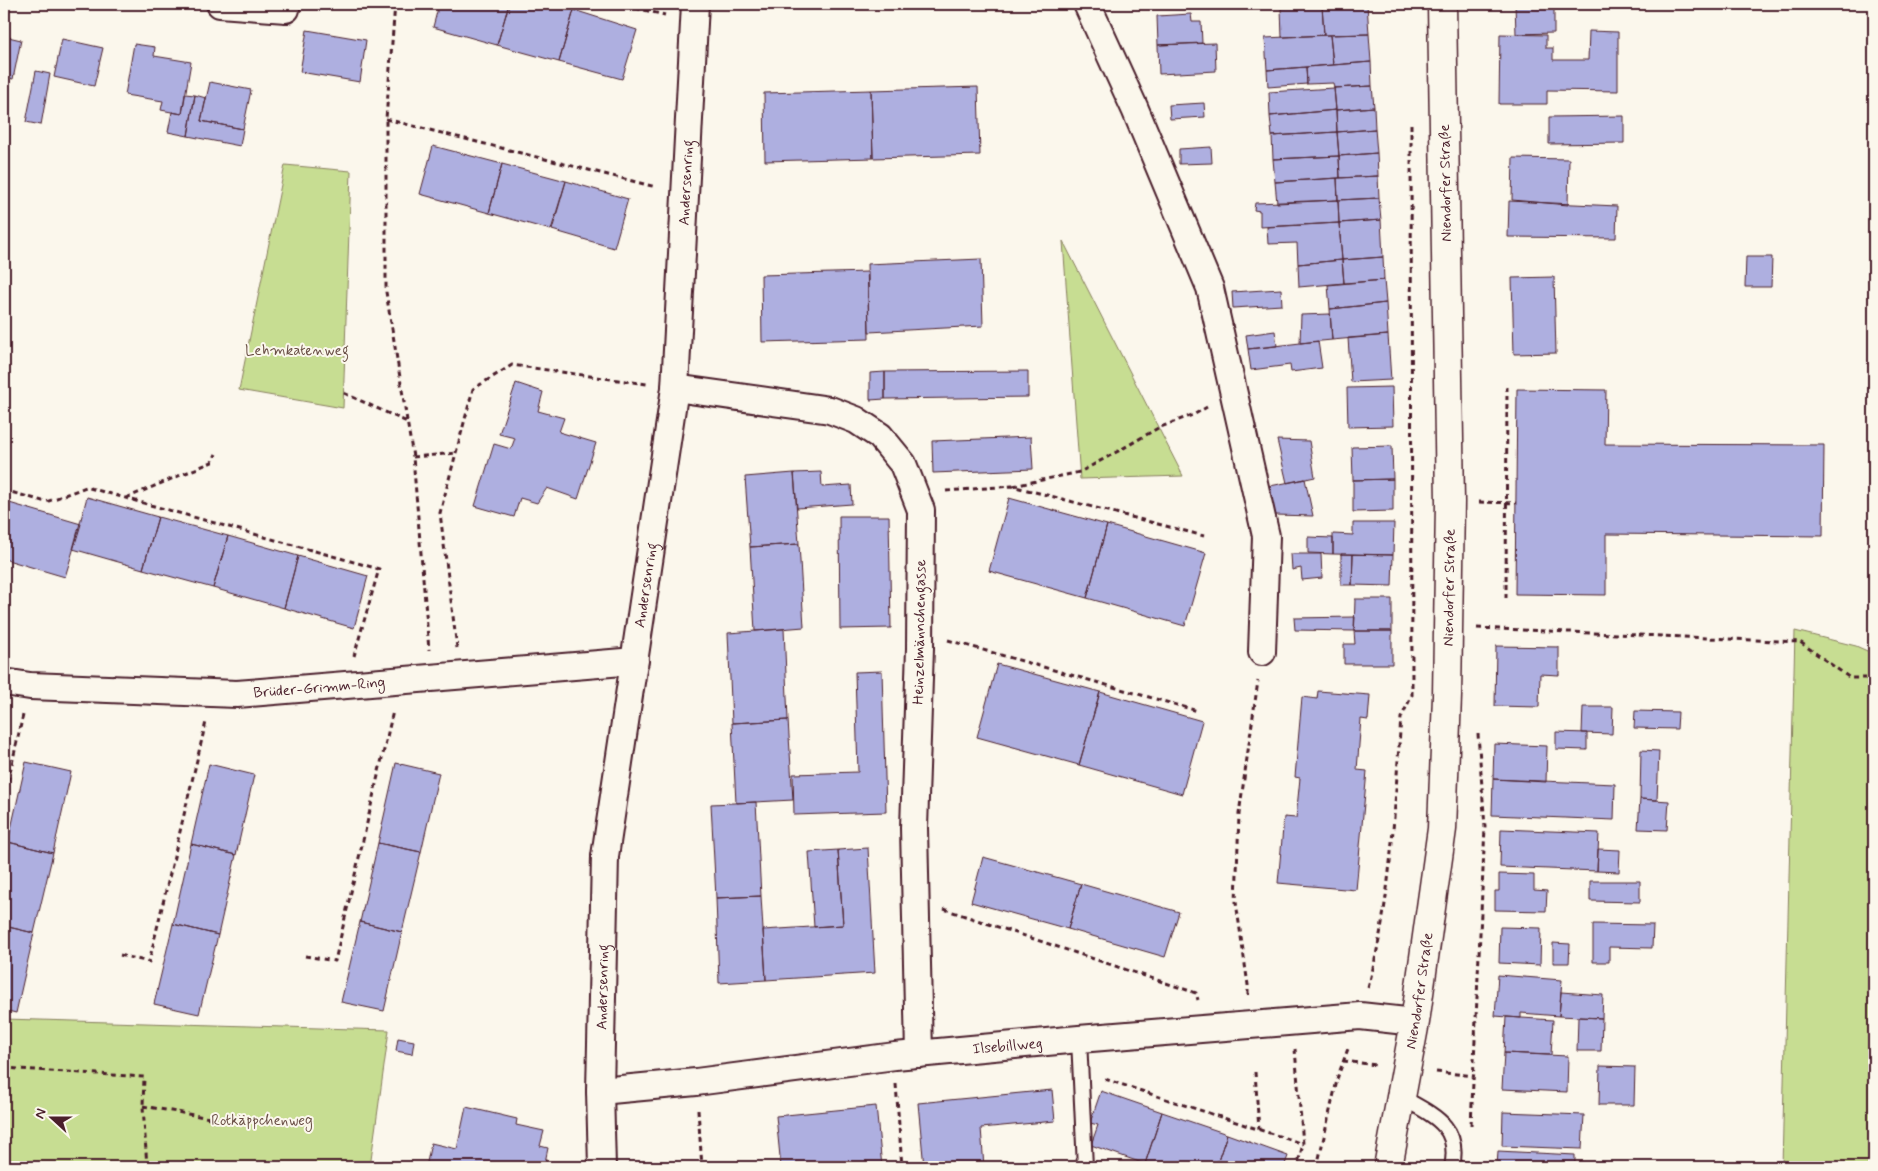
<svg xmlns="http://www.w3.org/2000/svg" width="1878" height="1171" font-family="Mynerve,sans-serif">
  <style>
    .green { fill: #c7dd92; stroke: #887e5e }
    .building { fill: #aeafe0; stroke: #4a1f2b }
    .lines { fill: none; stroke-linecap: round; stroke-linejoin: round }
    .lane-casing { stroke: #4a1f2b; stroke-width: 18 }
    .street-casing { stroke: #4a1f2b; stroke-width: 30 }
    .secondary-casing { stroke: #4a1f2b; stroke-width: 31 }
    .path { stroke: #4a1f2b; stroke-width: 3; stroke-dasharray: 5 4; stroke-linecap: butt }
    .lane { stroke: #fbf7ec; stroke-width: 14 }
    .street { stroke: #fbf7ec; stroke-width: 26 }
    .secondary { stroke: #fbf7ec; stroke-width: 28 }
    .labels { text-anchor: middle; stroke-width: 4; stroke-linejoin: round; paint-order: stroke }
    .street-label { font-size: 15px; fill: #4a1f2b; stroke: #fbf7ec }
    .park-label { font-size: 15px; fill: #694e45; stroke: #fbf7ec }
  </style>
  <rect width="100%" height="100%" fill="#fbf7ec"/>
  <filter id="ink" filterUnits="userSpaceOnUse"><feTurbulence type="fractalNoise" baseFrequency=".02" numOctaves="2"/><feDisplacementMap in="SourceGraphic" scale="10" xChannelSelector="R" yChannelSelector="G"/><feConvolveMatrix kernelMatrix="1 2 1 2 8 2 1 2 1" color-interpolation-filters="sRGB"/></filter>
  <g filter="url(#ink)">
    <path class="green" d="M285,165l66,6 -8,237 -104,-18z
      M1063,241l120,235 -103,3z
      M1795,631l61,15 18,8v513h-92z
      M4,1019l385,11 -19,137h-366z"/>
    <path class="building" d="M439,4h70l-12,41 -64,-18z
      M509,4h43l22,6 -15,52 -62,-17z
      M1344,4h23l2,30 -45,1 -2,-30z
      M1515,4h39v29l-38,1z
      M1322,5l2,30 -42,2 -1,-29z
      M574,10l63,20 -15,49 -63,-17z
      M1191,14l1,8h9l1,21 -44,2 -1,-29z
      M307,30l59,10 -6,42 -60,-10z
      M1589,31l29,1v59l-71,-1v14h-48l1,-70 46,1v13h7v12h35z
      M1369,34l2,28 -38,3 -3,-30z
      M1330,35l3,30 -66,5 -2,-32z
      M4,36l17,4 -8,39 -9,-2z
      M62,39l41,9 -9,38 -40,-9z
      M1215,43l1,28 -57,3 -1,-29z
      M134,44l21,3 -1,9 37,6 -9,52 -21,-4 2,-9 -38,-6z
      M1371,62l1,24 -38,2 -1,-5 -26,1 -1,-17z
      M1306,67l1,17 -39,3 -1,-17z
      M36,71l14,3 -9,51 -15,-3z
      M210,82l41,8 -8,39 -42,-8z
      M1372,86l2,21 -38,3 -2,-22z
      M978,87l2,68 -107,3 -2,-68z
      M1334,88l2,22 -66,6 -1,-24z
      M871,90l2,68 -108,3 -1,-68z
      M185,94l10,1 -7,41 -20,-4 4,-20 10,2z
      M195,95l11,3 -5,23 42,8 -3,17 -52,-10z
      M1204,103l1,14 -35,2 -1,-14z
      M1374,107l1,22 -38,3 -1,-22z
      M1336,110l1,22 -65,4 -2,-20z
      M1624,116v27l-75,1v-27z
      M1375,129l2,24 -38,3 -2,-24z
      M1337,132l2,24 -66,3 -1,-23z
      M433,146l69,18 -13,49 -69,-19z
      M1211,147l1,16 -33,1v-15z
      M1377,153l1,23 -38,2 -1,-22z
      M1339,156l1,22 -65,4 -2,-23z
      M1513,158l56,1 -1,46 -56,-5z
      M502,164l64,17 -15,49 -62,-17z
      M1378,176l1,22 -41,2 -1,-22z
      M1337,178l1,22 -61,3 -2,-21z
      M566,181l62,18 -14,49 -62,-18z
      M1379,198l2,22 -42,3 -1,-23z
      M1338,200l1,23 -79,4v-16l-6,-1 1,-7z
      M1509,201l108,5 -1,32 -108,-1z
      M1381,220l2,37 -41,3 -3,-37z
      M1339,223l3,37 -44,4 -1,-21 -29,1 -1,-17z
      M1383,257l1,23 -40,3 -2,-23z
      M1746,257h26l-1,30h-26z
      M981,259l2,67 -114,6 -2,-68z
      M1342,260l2,23 -45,4 -1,-23z
      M868,272l1,67 -107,3 -1,-67z
      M1554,277l2,76 -42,1 -2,-76z
      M1384,280l2,23 -56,6 -2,-24z
      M1281,289l1,16 -49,3 -1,-16z
      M1386,303l2,32 -56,5 -2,-31z
      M1330,314l2,26 -32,3 1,-28z
      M1275,331l2,15 -29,3 -2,-14z
      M1388,335l3,45 -40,2 -3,-44z
      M1318,341l4,27 -31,4 -1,-7 -39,5 -3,-21z
      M1028,371v26l-143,2v-27z
      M885,372v27l-15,1v-27z
      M516,383l27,9 -5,19 26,7 -5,14 37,11 -18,56 -31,-11 -10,15 -17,-5 -6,19 -39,-11 19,-62 17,5 4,-11 -16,-4z
      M1392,387l1,39 -45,1 -1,-39z
      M1517,389l89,1 -1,54 219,1 -1,91 -217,-2v61l-91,-1z
      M1031,437l2,32 -100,4 -1,-32z
      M1277,440l32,1 6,36 -28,6z
      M1392,446l1,33 -40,1 -1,-33z
      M821,472l1,15 29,-2 1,19 -55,4 -3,-35z
      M794,473l5,71 -49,3 -5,-70z
      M1305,479l8,37 -38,-1 -5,-29z
      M1393,479v32l-40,1v-32z
      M87,497l71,20 -15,52 -70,-20z
      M1009,498l98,27 -20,73 -98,-27z
      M6,502l75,22 -16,53 -61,-18v-51z
      M839,516h50l2,112 -51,1z
      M158,517l70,19 -15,52 -70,-19z
      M1353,523h41l-1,32 -60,-1v-20l20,1z
      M1107,525l99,28 -21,73 -98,-28z
      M228,536l70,20 -14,52 -71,-20z
      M1308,537l25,1v16l-25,-1z
      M799,544l5,83 -49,4 -5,-84z
      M1291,554h30l1,24 -20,2 -1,-12 -9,2z
      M1341,554h12l-1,31h-11z
      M1353,554l40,1 -1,31 -40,-1z
      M298,556l70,20 -14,52 -70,-20z
      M1355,599h37v32h-38z
      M1355,617l-1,14 -59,-1 -1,-12z
      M784,629l4,91 -56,3 -4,-90z
      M1354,631h38v33h-48v-20h11z
      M1496,646l63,1v28l-19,-1 -1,33 -44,-1z
      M997,664l103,28 -21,73 -102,-28z
      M882,671l4,141 -92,3 -1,-41 65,-2 -3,-100z
      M1318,691l52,4 -2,25 -7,-1 -4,51 10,1 -11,119 -78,-7 6,-66 12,1 4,-40 -5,-1 7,-80 15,2z
      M1100,692l102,29 -20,73 -103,-29z
      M1583,707h30l-1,27 -30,-1z
      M1635,711l43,1 -1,17 -43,-1z
      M788,720l5,80 -57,3 -4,-80z
      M1556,732l31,1v17l-31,-1z
      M1494,744l53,2 -1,36 -53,-3z
      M1641,750l18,1 -2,49 -17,-1z
      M26,762l45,10 -18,81 -45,-11z
      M396,763l43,10 -18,79 -43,-9z
      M209,764l45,11 -18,80 -45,-11z
      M1493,779l122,5 -1,36 -122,-5z
      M1640,799l29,2 -2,29 -29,-1z
      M756,802l5,94 -45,2 -5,-94z
      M1501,829l98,4 -2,38 -97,-4z
      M8,842l45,11 -19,80 -30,-7v-66z
      M378,843l43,9 -19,80 -42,-10z
      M191,844l45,11 -18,80 -45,-11z
      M868,848l7,125 -109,7 -3,-50 80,-5 -5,-75z
      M1598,849l22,1 -1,22 -22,-1z
      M838,850l5,75 -29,2 -5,-75z
      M983,857l98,27 -13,45 -97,-27z
      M1499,874l35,1v15l13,1 -1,20 -51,-1v-19h4z
      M1590,881h50v21l-50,-1z
      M1081,884l98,28 -14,45 -97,-28z
      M761,896l5,84 -47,3 -3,-85z
      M360,922l42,10 -18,79 -43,-9z
      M173,924l45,11 -19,79 -45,-10z
      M1593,924l60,1 -1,23 -43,-1v15h-16z
      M4,926l30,7 -18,80 -12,-3z
      M1500,927l41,1 -1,37 -41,-2z
      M1553,943l17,1 -1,19h-16z
      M1498,975l64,5 -3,36 -38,-3v5l-26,-2z
      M1561,992l42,3 -1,23 -43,-2z
      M1506,1017l47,3 -2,35 -47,-2z
      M1578,1017l24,1 -1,33h-24z
      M398,1038l16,3 -2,13 -16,-3z
      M1504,1053l64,3 -1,36 -65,-3z
      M1600,1066l35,1 -1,38h-35z
      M1052,1090l3,31 -74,7 3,39h-60l-6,-64z
      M1101,1091l61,21 -17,52 -54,-19 7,-20 -8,-2z
      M876,1106l6,61h-101l-5,-51z
      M466,1107l51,12 -1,6 28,6 -4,15 8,2 -4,19h-118l5,-24 26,6z
      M1162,1112l65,22 -11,33h-63l-8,-3z
      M1503,1112l81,3 -2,34 -80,-3z
      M1227,1134l61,22 -4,11h-68z
      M1498,1151l77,4v12h-78z"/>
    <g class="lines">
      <g class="lane-casing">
        <path id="lane" d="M1079,1039l6,128
          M1401,1097c31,18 60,28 51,70"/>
      </g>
      <g class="street-casing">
        <g id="street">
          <path d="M220,4l66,5"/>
          <path d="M1087,4l48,105 75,179 56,248 -4,116"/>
          <path d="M675,388l155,22 26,10 24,16 23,28 18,46 -1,138 -6,180 5,226"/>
          <path id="s1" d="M4,682l26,4 207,8 398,-33"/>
          <path id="s2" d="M600,1091l96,-9 199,-26 184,-17 281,-23 55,6"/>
          <path id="s3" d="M602,1167l-2,-76 5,-235 70,-468 20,-384"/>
        </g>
      </g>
      <g class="secondary-casing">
        <g id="secondary">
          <path id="s4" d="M1388,1167l27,-145 27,-193 5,-133 3,-194 -8,-498"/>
        </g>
      </g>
      <path class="path" d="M395,4l-9,115v173l27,165 16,193
        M618,4l47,11
        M386,119l270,68
        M344,393l63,29
        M413,457l44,-4
        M1013,486l67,-14 42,-23 36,-21 37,-14 12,-7
        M4,490l42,12 40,-15 293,82 -25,87
        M946,491l66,-5 192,50
        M126,498l86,-36 4,-8
        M1479,502l37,1
        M1506,598l1,-211
        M1477,628l323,14 50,36h24
        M948,640l250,71
        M457,648l-17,-135 33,-124 39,-24 135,19
        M4,799l19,-84
        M944,909l252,84 2,7
        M120,955l29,7 57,-240
        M305,956l30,5 58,-250
        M1368,988c24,-88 26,-180 33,-270l11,-23 -1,-571
        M1248,995v-10l-12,-83 3,-88 19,-133
        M1295,1049l8,95 -6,23
        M1343,1061l34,4
        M4,1068l140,9 -1,29 4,61
        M1255,1072l4,58
        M1436,1072l39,4
        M1105,1079l198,65
        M896,1084l6,83
        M143,1106l67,12
        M698,1110l4,57
        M1471,1125l14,-298 -7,-93
        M1317,1167l21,-91 11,-30"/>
      <use href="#lane" class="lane"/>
      <use href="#street" class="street"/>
      <use href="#secondary" class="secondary"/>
    </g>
  </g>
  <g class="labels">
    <g class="street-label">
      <text dy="5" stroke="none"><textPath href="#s3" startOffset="990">Andersenring</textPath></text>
      <text transform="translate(1445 183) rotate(-91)" y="5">Niendorfer Straße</text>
      <text dy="5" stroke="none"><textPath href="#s3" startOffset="585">Andersenring</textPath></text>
      <text dy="5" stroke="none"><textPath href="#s4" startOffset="584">Niendorfer Straße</textPath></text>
      <text transform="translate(919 632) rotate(-89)" y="5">Heinzelmännchengasse</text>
      <text dy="5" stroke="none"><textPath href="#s1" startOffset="316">Brüder-Grimm-Ring</textPath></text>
      <text dy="5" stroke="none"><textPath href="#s3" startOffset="180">Andersenring</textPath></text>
      <text dy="5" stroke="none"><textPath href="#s4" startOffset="179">Niendorfer Straße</textPath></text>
      <text dy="5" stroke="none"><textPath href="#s2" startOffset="410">Ilsebillweg</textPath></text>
    </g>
    <g class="park-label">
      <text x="297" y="355">Lehmkatenweg</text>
      <text x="262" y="1125">Rotkäppchenweg</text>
    </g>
  </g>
  <rect width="1878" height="1171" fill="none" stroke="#fbf7ec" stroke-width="20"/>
  <rect x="10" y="10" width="1858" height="1151" fill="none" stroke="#4a1f2b" stroke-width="2" filter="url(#ink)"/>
  <g transform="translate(52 1118) rotate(291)" stroke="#fbf7ec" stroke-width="4" paint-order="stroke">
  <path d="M0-4L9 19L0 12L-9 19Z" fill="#4a1f2b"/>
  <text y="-8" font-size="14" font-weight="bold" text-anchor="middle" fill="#4a1f2b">N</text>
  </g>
</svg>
